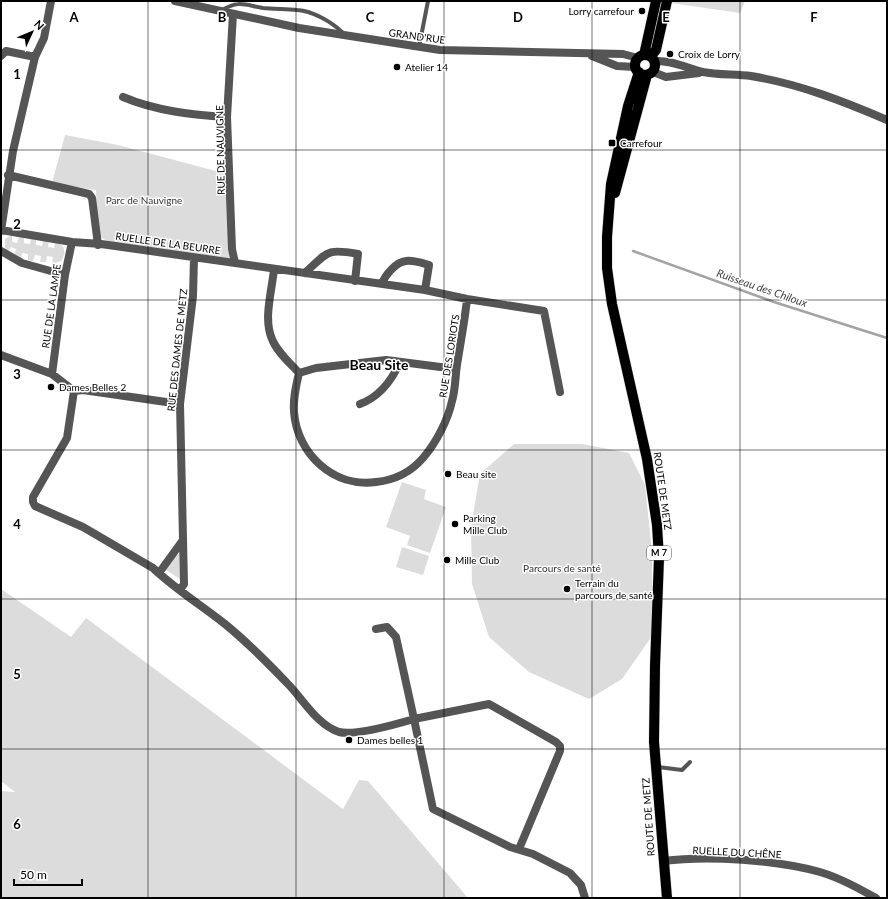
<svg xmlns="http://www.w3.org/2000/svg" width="888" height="899" font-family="Lato,sans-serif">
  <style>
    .green { fill: #dcdcdc }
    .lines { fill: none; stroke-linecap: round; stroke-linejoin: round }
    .stream { stroke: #a3a3a3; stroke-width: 2.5 }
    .primary-casing { stroke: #dbdbdb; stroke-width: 11 }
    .service { stroke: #555; stroke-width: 4 }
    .minor { stroke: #555; stroke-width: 8 }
    .tertiary { stroke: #555; stroke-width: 8 }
    .primary { stroke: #000; stroke-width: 10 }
    .grid { fill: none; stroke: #000; stroke-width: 1; stroke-opacity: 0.55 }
    .poi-dot { fill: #000; stroke: #fff; stroke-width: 1.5 }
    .labels { text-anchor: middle; stroke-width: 3; stroke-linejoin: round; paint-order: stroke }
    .shield { fill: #fff; stroke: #4c4c4c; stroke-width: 1 }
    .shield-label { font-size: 9px; font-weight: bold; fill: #000 }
    .poi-label { font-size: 10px; fill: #000; stroke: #fff; text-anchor: start }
    .street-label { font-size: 10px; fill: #000; stroke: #fff }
    .park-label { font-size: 10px; fill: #333; stroke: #fff }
    .water-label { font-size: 11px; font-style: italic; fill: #444; stroke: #fff }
    .district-label { font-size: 14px; font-weight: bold; fill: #000; stroke: #fff }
    .grid-label { font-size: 13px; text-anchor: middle; font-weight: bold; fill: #000; stroke: #fff; stroke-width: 3; stroke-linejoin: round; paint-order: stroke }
  </style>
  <rect width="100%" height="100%" fill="#fff"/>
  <path class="green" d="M657,1h88l-5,12z
    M65,135l53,10 109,29 4,82 -4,3 -111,-15c-6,-2 -13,-4 -17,-9 -5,-8 -2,-35 -3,-45l-44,-7z
    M12,235v7l5,1 2,-7 5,1v6l6,1 1,-6 5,1v6l6,1 1,-6 6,1 -1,6 6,1 1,-6c10,3 12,10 6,19l-9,3 1,-7 -6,-1 -1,6h-6l1,-6 -6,-1 -2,6 -5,-1v-6l-6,-1 -1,6 -7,-4 2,-6 -5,-2 -3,5 -3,-4v-9z
    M514,444h68l47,9 16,32 7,67v84l-30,43 -33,20 -60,-27 -40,-35 -17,-53 -1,-57 9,-53z
    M402,482l24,8 -2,9 22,8 -16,46 -23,-8 3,-9 -24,-9z
    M402,547l27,9 -6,19 -27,-8z
    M178,554h1l1,25 -14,-9z
    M1,589l70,48 15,-19 257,191 16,-29 9,1 100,117h-467v-107l14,1 -14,-11z"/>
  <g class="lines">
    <path class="stream" d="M633,251l141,51 113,36"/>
    <g class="primary-casing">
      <path id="primary" d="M635 65a10 10 0 1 1 20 0a10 10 0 1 1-20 0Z
        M644,55l12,-54
        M651,56l5,-6 11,-49
        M639,72l-11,34 -17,78 -4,53v31l5,36 35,155 10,66 2,33 -4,108 -1,76 13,156
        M615,193l32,-118"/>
    </g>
    <path class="service" d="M222,10c17,-10 23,-5 41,-2 11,1 23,1 34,2 16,1 35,12 46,23
      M419,47l9,-46
      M658,767l24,3 8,-8"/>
    <path class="minor" d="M233,14l-6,103 5,132 3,14
      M1,56l5,-5 29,6
      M123,97c33,14 70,18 104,20
      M8,175l81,19 3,4 6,47
      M1,230l71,12 29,2 324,46 42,9 77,12 16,81
      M1,231l12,-80 22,-94 9,-19 7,-37
      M1,251l21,12 43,12
      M274,269c-2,22 -11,50 -2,70 5,13 18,24 27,34l17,-5 70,-8 70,9
      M305,273c23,-21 21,-25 53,-19l-3,27
      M382,284c3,-9 14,-22 24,-23 7,-1 16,2 23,4l-4,25
      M1,355l51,19 22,17 -7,47 -34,59v5l2,4 48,21 70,41c22,21 48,37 72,56 22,18 42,38 62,59 16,16 30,42 52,49 17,4 58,-8 75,-13l19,90 77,38 23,7 37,19 11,12 4,13
      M299,373c-3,13 -6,25 -5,39 3,42 40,76 82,70 19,-2 35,-10 47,-24 13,-15 25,-38 29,-57 4,-13 3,-28 6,-42 3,-20 7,-40 9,-60
      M52,374l13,-99 7,-33
      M74,391l9,-1 97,14
      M360,404c19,-7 32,-24 40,-42
      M159,573l24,-33
      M180,590l4,-6 -4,-180 13,-108 1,-38
      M376,629l11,-2 9,10 18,82 75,-15 67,38 4,4v5l-41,98
      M663,861c45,-6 114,-1 157,11 20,6 38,16 56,26"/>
    <path class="tertiary" d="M175,1l124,27 141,22 183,4 15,4
      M592,56l25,10 18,1
      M655,61c16,-1 32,7 48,11 15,3 32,2 48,4 48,8 92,25 136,44
      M653,72l13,5 33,-4"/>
    <use href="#primary" class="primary"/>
  </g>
  <path class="grid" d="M148,1v897M296,1v897M444,1v897M592,1v897M740,1v897M1,150h886M1,300h886M1,450h886M1,599h886M1,749h886"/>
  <g class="poi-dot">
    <circle cx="642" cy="11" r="4"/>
    <circle cx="670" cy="54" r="4"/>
    <circle cx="397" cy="67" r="4"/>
    <rect x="608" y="139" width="8" height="8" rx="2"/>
    <circle cx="51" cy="387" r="4"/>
    <circle cx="448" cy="474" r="4"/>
    <circle cx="455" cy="524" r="4"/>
    <circle cx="447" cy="560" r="4"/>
    <circle cx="567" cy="589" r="4"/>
    <circle cx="349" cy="740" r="4"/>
  </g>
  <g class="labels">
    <rect class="shield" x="647" y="546" width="24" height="14" rx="3"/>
    <g class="shield-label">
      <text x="659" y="556">M 7</text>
    </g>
    <g class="poi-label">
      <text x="634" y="15" text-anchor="end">Lorry carrefour</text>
      <text x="678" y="58">Croix de Lorry</text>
      <text x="405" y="71">Atelier 14</text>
      <text x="620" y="147">Carrefour</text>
      <text x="59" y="391">Dames Belles 2</text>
      <text x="456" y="478">Beau site</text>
      <text x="463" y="522">Parking<tspan x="463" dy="12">Mille Club</tspan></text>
      <text x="455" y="564">Mille Club</text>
      <text x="575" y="587">Terrain du<tspan x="575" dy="12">parcours de santé</tspan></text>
      <text x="357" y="744">Dames belles 1</text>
    </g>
    <g class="street-label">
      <text transform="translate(417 36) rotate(8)" y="4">GRAND'RUE</text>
      <text transform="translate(220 150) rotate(-91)" y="4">RUE DE NAUVIGNE</text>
      <text transform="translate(168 243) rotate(8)" y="4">RUELLE DE LA BEURRE</text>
      <text transform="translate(51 306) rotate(-82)" y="4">RUE DE LA LAMPE</text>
      <text transform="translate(177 350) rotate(-84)" y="4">RUE DES DAMES DE METZ</text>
      <text transform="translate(449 356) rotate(-81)" y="4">RUE DES LORIOTS</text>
      <text transform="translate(663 491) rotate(82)" y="4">ROUTE DE METZ</text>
      <text transform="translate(648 817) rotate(-94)" y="4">ROUTE DE METZ</text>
      <text transform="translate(737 852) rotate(3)" y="4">RUELLE DU CHÊNE</text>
    </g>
    <g class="park-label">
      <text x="144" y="204">Parc de Nauvigne</text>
      <text x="562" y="572">Parcours de santé</text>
    </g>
    <g class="water-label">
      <text transform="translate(762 288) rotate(19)" y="4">Ruisseau des Chiloux</text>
    </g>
    <g class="district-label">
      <text x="379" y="370">Beau Site</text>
    </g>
  </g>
  <g class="grid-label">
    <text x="74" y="22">A</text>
    <text x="222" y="22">B</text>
    <text x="370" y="22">C</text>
    <text x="518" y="22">D</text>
    <text x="666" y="22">E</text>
    <text x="814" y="22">F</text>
    <text x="17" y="79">1</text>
    <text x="17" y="229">2</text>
    <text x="17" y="379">3</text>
    <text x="17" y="529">4</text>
    <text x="17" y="679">5</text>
    <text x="17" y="829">6</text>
  </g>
  <rect width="888" height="899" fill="none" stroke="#000000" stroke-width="4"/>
  <g transform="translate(32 32) rotate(46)" stroke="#ffffff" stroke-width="3" paint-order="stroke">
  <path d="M0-3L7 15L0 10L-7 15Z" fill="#000000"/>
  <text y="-6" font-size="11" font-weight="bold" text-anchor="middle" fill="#000000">N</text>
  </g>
  <path d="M14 879v6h68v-6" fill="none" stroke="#000000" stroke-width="2"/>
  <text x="20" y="879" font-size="12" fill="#000000" stroke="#ffffff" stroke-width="3" paint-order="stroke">50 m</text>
</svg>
